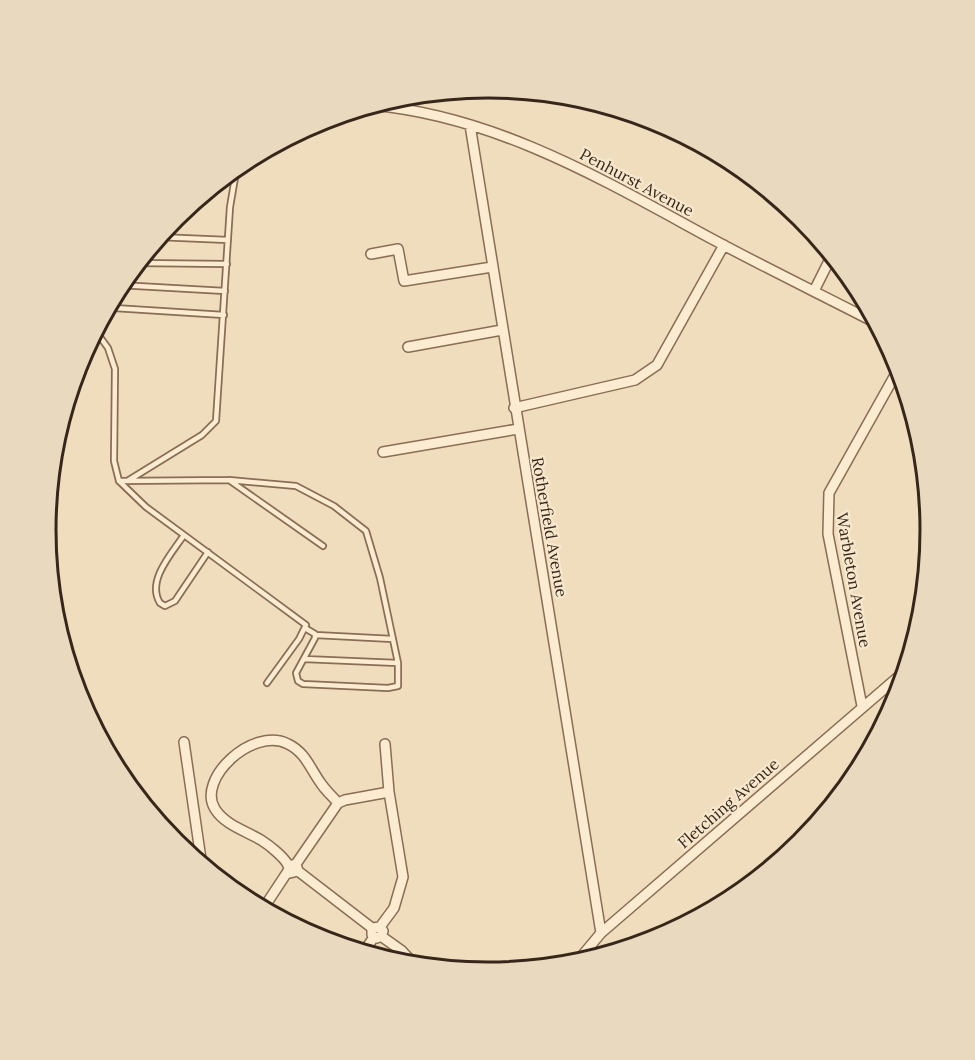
<svg xmlns="http://www.w3.org/2000/svg" width="975" height="1060" font-family="Lora,serif">
  <style>
    .lines { fill: none; stroke-linecap: round; stroke-linejoin: round }
    .lane-casing { stroke: #896d55; stroke-width: 8 }
    .street-casing { stroke: #896d55; stroke-width: 12 }
    .lane { stroke: #fbebd0; stroke-width: 4.5 }
    .street { stroke: #fbebd0; stroke-width: 9 }
    .labels { text-anchor: middle; stroke-width: 4.5; stroke-linejoin: round; paint-order: stroke }
    .street-label { font-size: 16px; fill: #37271b; stroke: #f7e8cd }
    .rim { fill: none; stroke: #37271b; stroke-width: 3 }
  </style>
  <rect width="100%" height="100%" fill="#f0ddbd"/>
  <g class="lines">
    <g class="lane-casing">
      <path id="lane" d="M158,237l70,3
        M137,263l90,1
        M119,285l106,6
        M108,305l6,3 110,7
        M95,330l13,18 7,21 -1,92 5,20 27,26 160,118 -7,14 -32,44
        M129,480l73,-45 14,-14 14,-214 7,-41
        M229,480l67,6 38,20 32,25 14,47 18,85v23l-10,2 -85,-4 -5,-3 -2,-8 19,-35v-4l-10,-6
        M119,481l110,-1 94,66
        M184,535c-12,18 -38,46 -24,68l5,3 10,-5 33,-49
        M315,635l78,4
        M304,659l94,4"/>
    </g>
    <g class="street-casing">
      <path id="street" d="M371,105c126,11 234,76 343,135 54,29 108,55 162,83
        M470,125l131,808
        M371,254l27,-5 6,32 88,-14
        M814,291l18,-36
        M408,347l94,-17
        M514,408l121,-28 22,-15 67,-120
        M383,452l135,-23
        M862,706l-34,-172 1,-41 70,-125
        M184,742l18,124
        M296,864l42,-61 7,-3 44,-8
        M288,866l8,-2 2,7 -8,2c-1,-2 -1,-5 -2,-8 -4,-8 -19,-20 -27,-25 -15,-9 -36,-15 -46,-31 -19,-30 38,-83 73,-65 17,8 22,24 32,38 5,8 12,14 18,21
        M298,871l74,57 8,-1 3,4 -2,5 -4,2 -5,-3v-7
        M263,909l25,-38
        M380,927l14,-19 9,-31 -14,-85 -4,-48
        M381,936l21,15 13,14
        M363,953l11,-16
        M576,963l25,-30 304,-262"/>
    </g>
    <use href="#lane" class="lane"/>
    <use href="#street" class="street"/>
  </g>
  <g class="labels">
    <g class="street-label">
      <text transform="translate(637 182) rotate(28)" y="6">Penhurst Avenue</text>
      <text transform="translate(550 527) rotate(80)" y="6">Rotherfield Avenue</text>
      <text transform="translate(854 580) rotate(80)" y="6">Warbleton Avenue</text>
      <text transform="translate(728 803) rotate(-41)" y="6">Fletching Avenue</text>
    </g>
  </g>
  <path d="M0 0H975V1060H0ZM56 530a432 432 0 1 1 864 0a432 432 0 1 1-864 0Z" fill="#e8d9bf" fill-rule="evenodd"/>
  <path class="rim" d="M56 530a432 432 0 1 1 864 0a432 432 0 1 1-864 0Z"/>
</svg>
